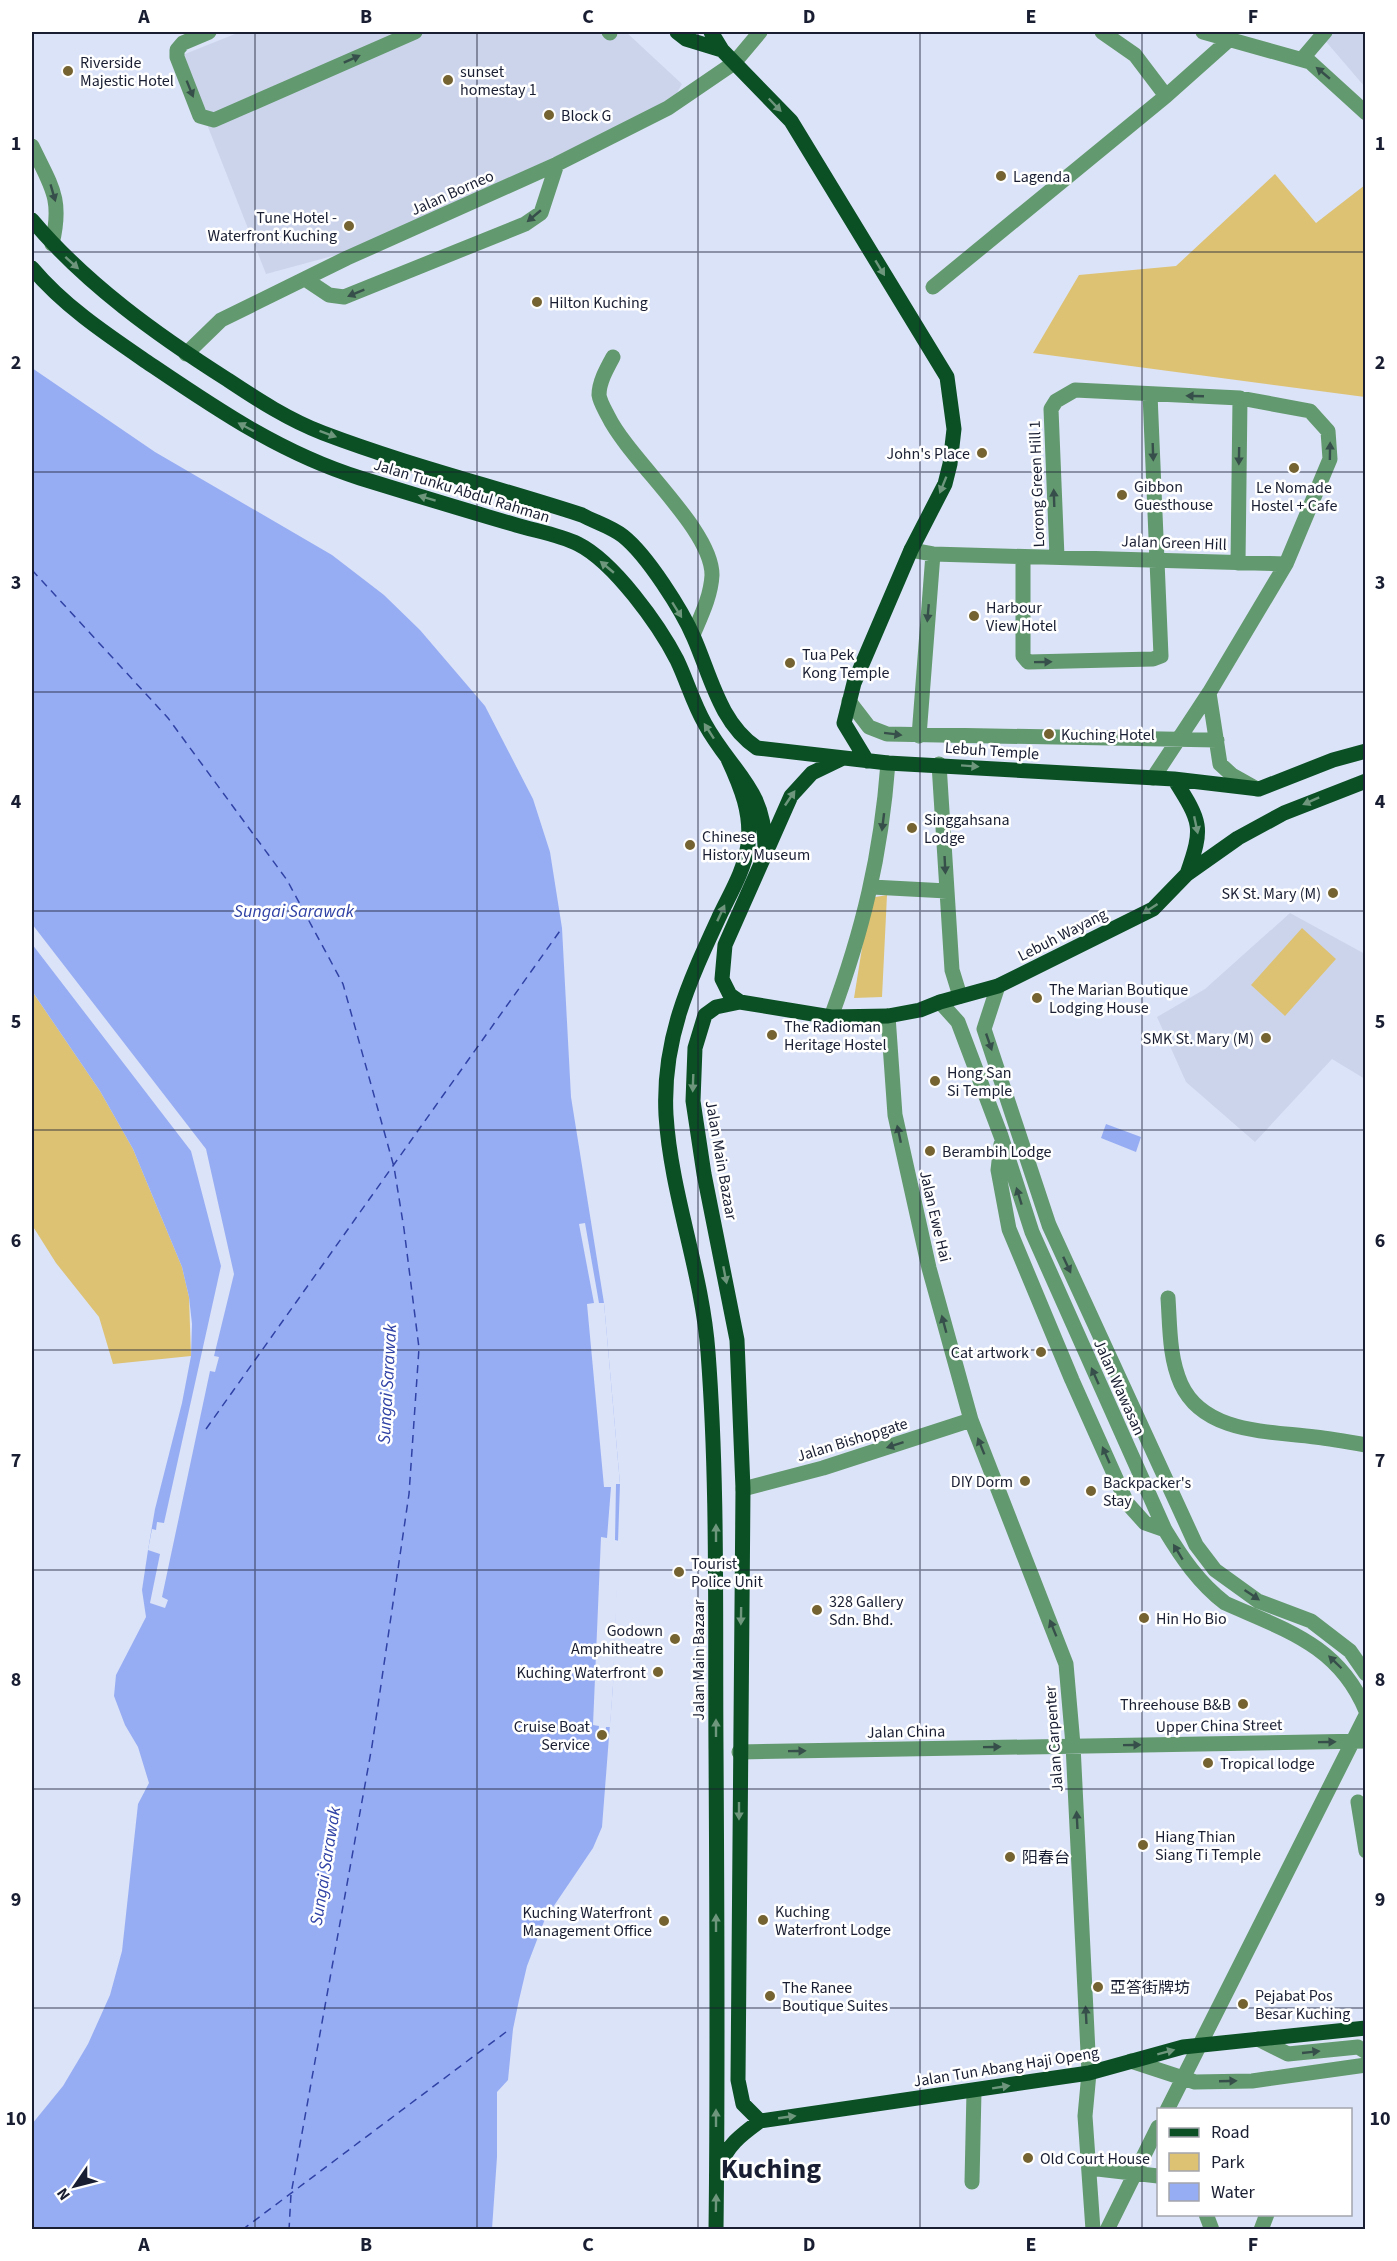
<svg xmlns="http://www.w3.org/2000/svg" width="1397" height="2261" font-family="'Source Sans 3','Noto Sans SC',sans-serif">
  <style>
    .built { fill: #ccd4ec }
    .green { fill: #ddc274 }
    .water { fill: #97adf3 }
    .pier { fill: #dbe3f8 }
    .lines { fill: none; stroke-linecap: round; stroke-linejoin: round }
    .ferry { stroke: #3042a5; stroke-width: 1.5; stroke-dasharray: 8 6; stroke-linecap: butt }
    .minor { stroke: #63996e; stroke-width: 15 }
    .major { stroke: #0b5025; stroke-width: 15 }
    .oneway { fill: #374f4a }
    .oneway2 { fill: #6d967c }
    .grid { fill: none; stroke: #191e32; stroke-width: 1.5; stroke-opacity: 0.55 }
    .poi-dot { fill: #756432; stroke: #fff; stroke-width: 2 }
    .labels { text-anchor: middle; stroke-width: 5; stroke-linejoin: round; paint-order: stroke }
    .poi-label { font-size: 16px; fill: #191e32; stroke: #fff; text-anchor: start }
    .street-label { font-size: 16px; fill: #191e32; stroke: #fff }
    .water-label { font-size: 18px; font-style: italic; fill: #3042a5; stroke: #fff }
    .town-label { font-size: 28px; font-weight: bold; fill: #191e32; stroke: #fff }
    .neatline { fill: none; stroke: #191e32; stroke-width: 2 }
    .grid-label { font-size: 20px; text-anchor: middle; font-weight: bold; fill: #191e32 }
  </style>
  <rect width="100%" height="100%" fill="#dbe3f8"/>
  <path class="built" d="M240,32h386l56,52 -11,19 -320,148 -85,23 -86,-218z
    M1327,32h38v55l-43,-50z
    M1290,913l75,41v125l-33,-20 -77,83 -69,-60 -29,-65 48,-28z"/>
  <path class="green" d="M1275,174l41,49 49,-38v212l-332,-44 46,-78 97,-9z
    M887,895l-5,102 -28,1 16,-100z
    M1302,928l34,31 -51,57 -34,-31z
    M32,991l68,100 33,58 49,118 7,30 2,59 -78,8 -14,-47 -43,-54 -24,-38z"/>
  <path class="water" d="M32,368l123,84 177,103 52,40 36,35 65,76 48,93 17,53 12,76 9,169 33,206 16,181 -7,201 -11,142 -9,21 -48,71 -18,47 -8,34 -6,29 -5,51 -11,12v65l-5,72h-460v-105l31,-38 25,-42 22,-49 12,-44 16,-147 11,-21 -11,-36 -13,-22 -11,-29 2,-21 30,-58 -4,-27 6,-40 7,-41 27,-106 9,-47 1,-32 -3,-27 -7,-30 -49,-118 -33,-58 -68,-100z
    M1106,1124l35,13 -5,15 -35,-14z"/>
  <path class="pier" d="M32,924l174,225 28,125 -20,82 5,1 -4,15 -5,-1 -48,226 6,3 -3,8 -15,-5 10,-49 -12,-4 4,-21 4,1 1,-8 7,1 57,-257 -30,-115 -159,-207z
    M585,1223l14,80h5l16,181h-4l-1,56 4,1 -6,144 -3,42h-4l-1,9 -7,-1 1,-9 -6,-1 8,-188 6,1 4,-51h-7l-17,-183 7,-1 -15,-79z"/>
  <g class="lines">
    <path class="ferry" d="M32,570l136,148 119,162 56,104 51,183 10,62 15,119 -10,146 -37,252 -81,448 -2,36
      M206,1429l356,-501
      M242,2230l264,-198"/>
    <path class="minor" d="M209,32l-26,11 -6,7v7l23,59 14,4 201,-88
      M609,32l1,1
      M1102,32l33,23 31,41
      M1203,32l107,30 56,51
      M1302,59l23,-27
      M32,146c19,40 31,52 20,98
      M305,279l24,16 15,2 181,-73 16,-11 16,-49
      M933,287l233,-191 64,-57
      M186,354l35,-34 126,-62 210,-94 111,-56 66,-45 26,-31
      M613,357c-6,11 -14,25 -14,38 1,7 6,15 9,21 22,45 104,113 104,159 -1,21 -11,41 -19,60
      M911,550l22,4 353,10 -77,129 -56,85
      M1023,557v99l5,6 125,-3 8,-3 -11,-262
      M1057,557l-6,-148 5,-8 19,-11 165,8 70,13 18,20 2,28 -44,105
      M1238,563l2,-165
      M1209,693l11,71 12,11 25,14
      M849,701l20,26 18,7 330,6
      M919,736l14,-182
      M939,764l13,206 8,26
      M872,887l75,4
      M998,986l-14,43 65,196 147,320 19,25 43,31 53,20 39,30 16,23
      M940,1002l18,20 43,114 31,96 133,298c17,28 34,53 60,73 60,27 114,42 141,108
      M888,1016l7,99 34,153 42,152 95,244 7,81 16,328 -4,43 8,114
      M831,1017c32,-87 50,-161 57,-254
      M1001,1144l-3,26 11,59 63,151 55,123 18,20 20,7
      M1168,1298c2,29 1,59 13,86 23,50 89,47 134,53 17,2 34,5 51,8
      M743,1489l80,-21 148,-48
      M739,1752l627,-11
      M1358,1802l8,49
      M1258,2039l30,15 70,-7 8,5
      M1131,2061l64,21 57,-1 114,-16
      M1167,2110l199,-395
      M1089,2168l69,8
      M972,2182l2,-91
      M1206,2214l6,16
      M1107,2230l51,-103
      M1261,2230l6,-16"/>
    <path class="major" d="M677,32l9,7 36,11
      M711,32l11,18 69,71 156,256 7,52 -4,35 -5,20 -34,66 -57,133 -10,40 23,38
      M32,220c54,64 125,115 196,160 30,20 61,40 95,53 84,32 173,54 259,82 13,7 30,12 41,21 24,19 59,74 71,102 17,39 26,85 63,110l131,15 286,16 85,10 74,-29 33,-9
      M32,268c32,38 74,66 115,94 68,46 133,91 213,116 52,16 104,32 156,47 20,6 44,10 62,19 36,18 81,81 99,116 10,21 16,43 28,64 27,49 61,64 60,126
      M1174,779c27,43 30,47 13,95
      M740,1002l-10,-7 -8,-16 3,-34 66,-149 21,-23 29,-14
      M760,2121l-17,-17 -5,-24 5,-591 -6,-149 -33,-166 -11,-73 2,-53 10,-33 11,-8 24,-5 91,15 57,-1 32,-6 20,-8 58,-16 155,-77 34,-35 51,-36 46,-25 82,-32
      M719,2168c8,-23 22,-33 41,-47l329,-48 94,-26 183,-19
      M716,2230c2,-161 1,-321 0,-481 -1,-133 2,-265 -8,-397 -6,-81 -37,-157 -42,-237 -4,-76 23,-133 54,-200 11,-23 24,-44 28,-70 4,-31 -7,-58 -20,-86"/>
  </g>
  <defs><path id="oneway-solid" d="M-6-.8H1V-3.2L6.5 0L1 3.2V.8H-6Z" transform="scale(1.5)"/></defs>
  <g class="oneway">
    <use href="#oneway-solid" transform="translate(352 59) rotate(-24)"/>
    <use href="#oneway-solid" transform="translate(1323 73) rotate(-140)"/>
    <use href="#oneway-solid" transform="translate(190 89) rotate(68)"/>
    <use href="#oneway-solid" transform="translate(53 193) rotate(74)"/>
    <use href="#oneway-solid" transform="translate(534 216) rotate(140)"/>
    <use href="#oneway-solid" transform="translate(356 293) rotate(158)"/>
    <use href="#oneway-solid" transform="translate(1195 396) rotate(-178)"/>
    <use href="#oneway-solid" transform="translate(1330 451) rotate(-89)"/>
    <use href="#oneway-solid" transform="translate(1153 452) rotate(88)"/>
    <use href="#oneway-solid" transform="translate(1239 456) rotate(91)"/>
    <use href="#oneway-solid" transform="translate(1054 498) rotate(-92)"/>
    <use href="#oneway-solid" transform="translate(928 613) rotate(95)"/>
    <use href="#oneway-solid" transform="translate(1043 662) rotate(-1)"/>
    <use href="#oneway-solid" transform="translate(893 734) rotate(7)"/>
    <use href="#oneway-solid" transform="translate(883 822) rotate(97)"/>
    <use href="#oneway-solid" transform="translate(945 865) rotate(87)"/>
    <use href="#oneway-solid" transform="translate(989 1042) rotate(71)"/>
    <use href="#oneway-solid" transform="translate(899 1134) rotate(-102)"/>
    <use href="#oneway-solid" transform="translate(1019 1196) rotate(-107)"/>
    <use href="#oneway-solid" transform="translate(1067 1265) rotate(65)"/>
    <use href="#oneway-solid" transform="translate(944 1324) rotate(-105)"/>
    <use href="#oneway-solid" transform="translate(1095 1376) rotate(-114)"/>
    <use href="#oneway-solid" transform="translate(895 1445) rotate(162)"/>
    <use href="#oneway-solid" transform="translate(981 1446) rotate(-112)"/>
    <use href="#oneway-solid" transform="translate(1106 1455) rotate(-114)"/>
    <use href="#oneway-solid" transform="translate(1178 1552) rotate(-121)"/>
    <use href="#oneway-solid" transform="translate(1252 1595) rotate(34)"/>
    <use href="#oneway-solid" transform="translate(1053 1628) rotate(-112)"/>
    <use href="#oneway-solid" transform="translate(1335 1662) rotate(-136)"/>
    <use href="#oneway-solid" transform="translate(1327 1742) rotate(-1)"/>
    <use href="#oneway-solid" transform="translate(1132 1745) rotate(-1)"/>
    <use href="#oneway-solid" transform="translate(992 1747) rotate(-1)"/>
    <use href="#oneway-solid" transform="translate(797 1751) rotate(-1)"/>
    <use href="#oneway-solid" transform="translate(1077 1820) rotate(-93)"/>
    <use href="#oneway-solid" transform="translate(1086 2015) rotate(-93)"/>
    <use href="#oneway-solid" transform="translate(1311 2052) rotate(-6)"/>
    <use href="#oneway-solid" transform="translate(1228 2081) rotate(-2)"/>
  </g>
  <g class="oneway2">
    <use href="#oneway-solid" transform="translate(775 105) rotate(46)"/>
    <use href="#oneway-solid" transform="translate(72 263) rotate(42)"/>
    <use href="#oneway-solid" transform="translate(880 268) rotate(59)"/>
    <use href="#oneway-solid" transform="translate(246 427) rotate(-152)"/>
    <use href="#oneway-solid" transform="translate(328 434) rotate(20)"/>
    <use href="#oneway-solid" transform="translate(943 485) rotate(112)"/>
    <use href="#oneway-solid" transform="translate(427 498) rotate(-163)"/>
    <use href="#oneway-solid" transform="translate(607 567) rotate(-140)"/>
    <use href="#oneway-solid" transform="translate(677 610) rotate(58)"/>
    <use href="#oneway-solid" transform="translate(709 731) rotate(-123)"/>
    <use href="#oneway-solid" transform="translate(970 766) rotate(4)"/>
    <use href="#oneway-solid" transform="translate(790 798) rotate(-56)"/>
    <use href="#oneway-solid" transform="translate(1311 801) rotate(156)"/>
    <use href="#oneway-solid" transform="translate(1196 825) rotate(78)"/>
    <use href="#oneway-solid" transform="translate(1150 909) rotate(147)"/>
    <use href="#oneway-solid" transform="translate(721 913) rotate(-65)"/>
    <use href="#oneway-solid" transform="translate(693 1083) rotate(92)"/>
    <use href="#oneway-solid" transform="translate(725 1275) rotate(79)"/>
    <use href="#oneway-solid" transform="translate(716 1533) rotate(-90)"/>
    <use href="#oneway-solid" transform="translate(741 1616) rotate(91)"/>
    <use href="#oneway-solid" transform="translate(716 1728) rotate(-90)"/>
    <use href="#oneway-solid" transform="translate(739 1811) rotate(90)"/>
    <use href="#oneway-solid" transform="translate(716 1923) rotate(-90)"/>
    <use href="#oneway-solid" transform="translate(1166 2052) rotate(-15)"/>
    <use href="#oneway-solid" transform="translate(1001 2087) rotate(-9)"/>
    <use href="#oneway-solid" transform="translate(787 2117) rotate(-8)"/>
    <use href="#oneway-solid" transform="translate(716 2118) rotate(-90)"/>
    <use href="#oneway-solid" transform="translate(716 2203) rotate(-89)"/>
  </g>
  <path class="grid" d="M255,32v2198M477,32v2198M698,32v2198M920,32v2198M1142,32v2198M32,252h1334M32,472h1334M32,692h1334M32,911h1334M32,1130h1334M32,1350h1334M32,1570h1334M32,1789h1334M32,2008h1334"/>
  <g class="poi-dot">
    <circle cx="68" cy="71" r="6"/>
    <circle cx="448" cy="80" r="6"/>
    <circle cx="549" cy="115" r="6"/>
    <circle cx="1001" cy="176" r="6"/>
    <circle cx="349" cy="226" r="6"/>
    <circle cx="537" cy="302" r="6"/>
    <circle cx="982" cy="453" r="6"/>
    <circle cx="1294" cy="468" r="6"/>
    <circle cx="1122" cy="495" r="6"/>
    <circle cx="974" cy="616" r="6"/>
    <circle cx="790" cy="663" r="6"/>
    <circle cx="1049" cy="734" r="6"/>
    <circle cx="912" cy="828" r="6"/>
    <circle cx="690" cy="845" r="6"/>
    <circle cx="1333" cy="893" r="6"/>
    <circle cx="1037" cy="998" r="6"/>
    <circle cx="772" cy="1035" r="6"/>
    <circle cx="1266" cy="1038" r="6"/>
    <circle cx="935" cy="1081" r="6"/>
    <circle cx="930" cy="1151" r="6"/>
    <circle cx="1041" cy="1352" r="6"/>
    <circle cx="1025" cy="1481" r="6"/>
    <circle cx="1091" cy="1491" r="6"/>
    <circle cx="679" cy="1572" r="6"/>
    <circle cx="817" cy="1610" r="6"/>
    <circle cx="1144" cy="1618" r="6"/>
    <circle cx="675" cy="1639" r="6"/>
    <circle cx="658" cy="1672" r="6"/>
    <circle cx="1243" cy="1704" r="6"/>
    <circle cx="602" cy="1735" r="6"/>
    <circle cx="1208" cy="1763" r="6"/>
    <circle cx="1143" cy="1845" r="6"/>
    <circle cx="1010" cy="1857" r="6"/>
    <circle cx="763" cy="1920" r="6"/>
    <circle cx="664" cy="1921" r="6"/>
    <circle cx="1098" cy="1987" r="6"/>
    <circle cx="770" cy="1996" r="6"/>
    <circle cx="1243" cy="2004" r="6"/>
    <circle cx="1028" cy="2158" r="6"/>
  </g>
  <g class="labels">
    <g class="poi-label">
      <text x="80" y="68">Riverside<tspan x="80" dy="18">Majestic Hotel</tspan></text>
      <text x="460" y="77">sunset<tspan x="460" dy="18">homestay 1</tspan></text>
      <text x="561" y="121">Block G</text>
      <text x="1013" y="182">Lagenda</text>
      <text x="337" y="223" text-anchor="end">Tune Hotel -<tspan x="337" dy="18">Waterfront Kuching</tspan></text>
      <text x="549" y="308">Hilton Kuching</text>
      <text x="970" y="459" text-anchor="end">John's Place</text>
      <text x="1134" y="492">Gibbon<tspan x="1134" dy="18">Guesthouse</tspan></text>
      <text x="1294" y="493" text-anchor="middle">Le Nomade<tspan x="1294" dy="18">Hostel + Cafe</tspan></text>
      <text x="986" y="613">Harbour<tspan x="986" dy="18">View Hotel</tspan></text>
      <text x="802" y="660">Tua Pek<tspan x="802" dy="18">Kong Temple</tspan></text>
      <text x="1061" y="740">Kuching Hotel</text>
      <text x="924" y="825">Singgahsana<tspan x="924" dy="18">Lodge</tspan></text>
      <text x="702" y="842">Chinese<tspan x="702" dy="18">History Museum</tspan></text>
      <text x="1321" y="899" text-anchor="end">SK St. Mary (M)</text>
      <text x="1049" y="995">The Marian Boutique<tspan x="1049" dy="18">Lodging House</tspan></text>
      <text x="784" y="1032">The Radioman<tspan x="784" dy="18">Heritage Hostel</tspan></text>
      <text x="1254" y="1044" text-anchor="end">SMK St. Mary (M)</text>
      <text x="947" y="1078">Hong San<tspan x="947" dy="18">Si Temple</tspan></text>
      <text x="942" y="1157">Berambih Lodge</text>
      <text x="1029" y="1358" text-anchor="end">Cat artwork</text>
      <text x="1013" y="1487" text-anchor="end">DIY Dorm</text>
      <text x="1103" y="1488">Backpacker's<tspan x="1103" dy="18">Stay</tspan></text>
      <text x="691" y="1569">Tourist<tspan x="691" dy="18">Police Unit</tspan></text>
      <text x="829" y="1607">328 Gallery<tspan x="829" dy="18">Sdn. Bhd.</tspan></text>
      <text x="1156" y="1624">Hin Ho Bio</text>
      <text x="663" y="1636" text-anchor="end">Godown<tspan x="663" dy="18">Amphitheatre</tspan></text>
      <text x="646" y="1678" text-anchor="end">Kuching Waterfront</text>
      <text x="1231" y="1710" text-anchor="end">Threehouse B&amp;B</text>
      <text x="590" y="1732" text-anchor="end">Cruise Boat<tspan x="590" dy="18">Service</tspan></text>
      <text x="1220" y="1769">Tropical lodge</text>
      <text x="1155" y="1842">Hiang Thian<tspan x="1155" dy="18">Siang Ti Temple</tspan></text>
      <text x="1022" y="1863">阳春台</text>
      <text x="775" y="1917">Kuching<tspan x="775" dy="18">Waterfront Lodge</tspan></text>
      <text x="652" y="1918" text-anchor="end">Kuching Waterfront<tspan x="652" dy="18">Management Office</tspan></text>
      <text x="782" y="1993">The Ranee<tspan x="782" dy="18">Boutique Suites</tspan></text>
      <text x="1110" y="1993">亞答街牌坊</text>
      <text x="1255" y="2001">Pejabat Pos<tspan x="1255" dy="18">Besar Kuching</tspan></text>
      <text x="1040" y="2164">Old Court House</text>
    </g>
    <g class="street-label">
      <text transform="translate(452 192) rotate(-24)" y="6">Jalan Borneo</text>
      <text transform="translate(1036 484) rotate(-92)" y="6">Lorong Green Hill 1</text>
      <text transform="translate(462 490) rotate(17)" y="6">Jalan Tunku Abdul Rahman</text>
      <text transform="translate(1174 542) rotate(2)" y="6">Jalan Green Hill</text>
      <text transform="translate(992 750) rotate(4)" y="6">Lebuh Temple</text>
      <text transform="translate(1062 934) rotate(-27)" y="6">Lebuh Wayang</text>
      <text transform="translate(722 1160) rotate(80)" y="6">Jalan Main Bazaar</text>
      <text transform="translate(936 1216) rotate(77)" y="6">Jalan Ewe Hai</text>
      <text transform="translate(1120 1387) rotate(66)" y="6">Jalan Wawasan</text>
      <text transform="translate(852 1439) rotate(-17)" y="6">Jalan Bishopgate</text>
      <text transform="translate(698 1660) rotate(-90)" y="6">Jalan Main Bazaar</text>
      <text transform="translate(1219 1725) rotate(-1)" y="6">Upper China Street</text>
      <text transform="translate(906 1731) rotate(-1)" y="6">Jalan China</text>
      <text transform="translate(1053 1739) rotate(-94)" y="6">Jalan Carpenter</text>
      <text transform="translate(1006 2066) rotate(-9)" y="6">Jalan Tun Abang Haji Openg</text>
    </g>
    <g class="water-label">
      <text x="294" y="917">Sungai Sarawak</text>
      <text transform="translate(387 1384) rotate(-87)" y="6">Sungai Sarawak</text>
      <text transform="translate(325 1866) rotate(-81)" y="6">Sungai Sarawak</text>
    </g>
    <g class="town-label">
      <text x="771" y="2178">Kuching</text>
    </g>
  </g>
  <rect width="1397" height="2261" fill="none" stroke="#ffffff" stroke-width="66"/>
  <rect x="1157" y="2108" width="195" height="108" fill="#ffffff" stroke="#a3a5ad" stroke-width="1.5"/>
  <rect x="1169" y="2128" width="30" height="9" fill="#0b5025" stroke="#a3a5ad" stroke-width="1.5"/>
  <text x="1211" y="2138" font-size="18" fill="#191e32">Road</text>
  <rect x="1169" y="2153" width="30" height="18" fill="#ddc274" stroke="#a3a5ad" stroke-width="1.5"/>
  <text x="1211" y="2168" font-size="18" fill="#191e32">Park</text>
  <rect x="1169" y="2183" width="30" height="18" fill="#97adf3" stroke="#a3a5ad" stroke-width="1.5"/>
  <text x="1211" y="2198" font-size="18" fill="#191e32">Water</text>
  <g transform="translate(75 2186) rotate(235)" stroke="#ffffff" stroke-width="4.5" paint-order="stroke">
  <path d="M0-4.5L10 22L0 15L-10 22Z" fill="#191e32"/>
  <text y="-9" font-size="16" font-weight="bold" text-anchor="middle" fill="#191e32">N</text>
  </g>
  <rect x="33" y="33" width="1331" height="2195" class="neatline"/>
  <g class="grid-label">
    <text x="144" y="23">A</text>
    <text x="366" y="23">B</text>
    <text x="588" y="23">C</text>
    <text x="809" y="23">D</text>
    <text x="1031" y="23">E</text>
    <text x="1253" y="23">F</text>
    <text x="16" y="150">1</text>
    <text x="1380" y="150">1</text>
    <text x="16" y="369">2</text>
    <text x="1380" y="369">2</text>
    <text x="16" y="589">3</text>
    <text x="1380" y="589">3</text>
    <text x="16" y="808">4</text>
    <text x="1380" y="808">4</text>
    <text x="16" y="1028">5</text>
    <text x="1380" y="1028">5</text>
    <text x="16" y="1247">6</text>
    <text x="1380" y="1247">6</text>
    <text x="16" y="1467">7</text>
    <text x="1380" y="1467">7</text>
    <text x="16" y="1686">8</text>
    <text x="1380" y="1686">8</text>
    <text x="16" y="1906">9</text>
    <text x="1380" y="1906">9</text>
    <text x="16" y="2125">10</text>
    <text x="1380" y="2125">10</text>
    <text x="144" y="2251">A</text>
    <text x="366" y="2251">B</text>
    <text x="588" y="2251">C</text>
    <text x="809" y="2251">D</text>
    <text x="1031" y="2251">E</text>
    <text x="1253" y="2251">F</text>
  </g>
</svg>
